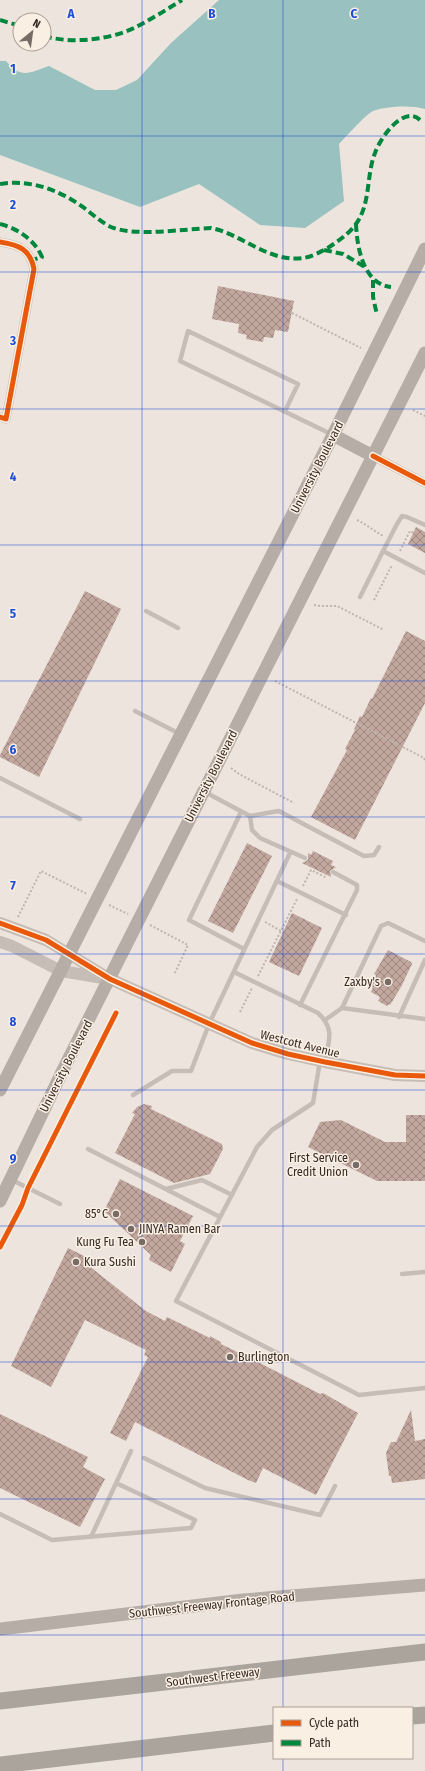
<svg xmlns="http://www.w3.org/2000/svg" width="425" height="1771" font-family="'Fira Sans Condensed',sans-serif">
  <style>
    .water { fill: #98c1bf }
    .building { fill: url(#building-cross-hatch) }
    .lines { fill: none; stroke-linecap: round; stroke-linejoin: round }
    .path { stroke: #beb5af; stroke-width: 2; stroke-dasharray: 2 2; stroke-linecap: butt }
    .service { stroke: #c5bdb6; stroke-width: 4.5 }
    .minor { stroke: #c5bdb6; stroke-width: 9 }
    .tertiary { stroke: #c5bdb6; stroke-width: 12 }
    .secondary { stroke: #b6ada7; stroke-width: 13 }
    .motorway { stroke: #aba49d; stroke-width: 17 }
    .quiet { stroke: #00873e; stroke-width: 4; stroke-dasharray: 8 4; stroke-linecap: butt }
    .cycleway-casing { stroke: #faefe3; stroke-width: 8 }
    .cycleway { stroke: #e8590c; stroke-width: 5 }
    .grid { fill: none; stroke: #1d4ed8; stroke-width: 1; stroke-opacity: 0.55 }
    .poi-dot { fill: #766b65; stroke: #faefe3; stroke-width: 1.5 }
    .labels { text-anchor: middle; stroke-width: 3; stroke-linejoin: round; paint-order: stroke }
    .street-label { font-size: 12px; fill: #362a25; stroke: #faefe3 }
    .poi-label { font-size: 12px; fill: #362a25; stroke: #faefe3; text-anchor: end }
    .grid-label { font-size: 13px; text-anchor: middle; font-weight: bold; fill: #1d4ed8; stroke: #faefe3; stroke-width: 3; stroke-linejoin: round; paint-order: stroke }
  </style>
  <defs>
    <pattern id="building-cross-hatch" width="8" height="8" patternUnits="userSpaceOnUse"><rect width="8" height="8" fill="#c2a79e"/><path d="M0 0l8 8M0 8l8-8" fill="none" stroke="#9e8881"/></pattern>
  </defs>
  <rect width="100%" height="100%" fill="#ede5dd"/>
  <path class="water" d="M219,0h206v109c-13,-4 -39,-3 -52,2 -7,3 -27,26 -34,33l5,57 -39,27 -45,-3 -61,-41 -59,23 -140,-52v-94h6c15,18 23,12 43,5l46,24h21l21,-10 34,-37z"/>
  <path class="building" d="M218,286l76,15 -6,31 -13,-2 -2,8 -9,-1 -1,5 -17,-3 1,-4 -9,-2 1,-9 -27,-5z
    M416,527l9,5v21l-17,-9z
    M85,591l36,18 -82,168 -39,-20v-2z
    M406,631l19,10v62l-70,137 -44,-23 36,-67 -2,-1 10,-19 -1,-1 6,-13 2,1 9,-19 1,1z
    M247,843l25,13 -39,77 -25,-12z
    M313,851l20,10 -2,4 5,2 -6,4 1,6 -29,-14 6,-3v-7l3,2z
    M292,913l30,15 -23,48 -30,-14z
    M388,950l23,12 1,2 -11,23 -11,18 -1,-1 -2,2 -9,-5 2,-4 -9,-5 2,-5 -2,-1 5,-11 -2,-1z
    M144,1104l8,2 -1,3 71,35 1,5 -13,25 -36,9 -59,-30 20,-39 -3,-1 5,-6z
    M406,1115h19v66h-48l-69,-34 12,-25 21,-2 44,22h21z
    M120,1179l73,37 -13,25 5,3 -14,28 -22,-12 2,-5 -47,-44z
    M68,1248l24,12 -3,6 57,45 19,10 2,-4 43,21v-2l11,6v2l24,12 1,-2 11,6 -1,1 64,33 3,-1 35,20 -42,82 -53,-27 -7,15 -8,-3 -113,-58 -9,19 -16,-8 38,-76 -4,-2 2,-5 -61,-30 -34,67 -40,-21z
    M411,1410l4,31 10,-2v40l-33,4 -1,-7h-2l-3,-23 5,-11h5z
    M0,1414l88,43 -5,10 22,12 -25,48 -80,-39z"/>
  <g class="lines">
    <path class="path" d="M292,313l69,35
      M413,410l12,6
      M357,520c9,4 17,11 26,16
      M400,551l10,-20 4,2
      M374,600l18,-35
      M314,605l6,1h17l47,24
      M275,681l149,77 1,3
      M231,768l8,6 55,29
      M303,886l8,-16 16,8
      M109,905l19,9
      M18,917l23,-46 46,23
      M265,922l16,9
      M150,925l38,20 -14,30
      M258,976l39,-77
      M240,1012l12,-24"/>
    <path class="service" d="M285,411l13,-27 -110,-53 -8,30 151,73
      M383,551l14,-27 5,-8 5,1 18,8
      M360,597l23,-46 42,22
      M146,611l32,17
      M135,711l45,23
      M0,778l80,41
      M205,792l45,24 29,-5 85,45 10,-1 5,-8
      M241,812l-52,108 55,29
      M250,816l2,14 8,8 45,20
      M277,881l69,34
      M234,972l84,41c17,16 11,27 7,48
      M300,1005l57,-115v-5l-24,-13
      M342,1008l39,-82 7,-3 37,18
      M399,1017l26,-57
      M325,1020l17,-12 83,11
      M320,1061l-7,42 -41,27 -15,17 -81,154 183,94 66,-7
      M133,1095l39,-24h19l18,-47 81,-171
      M88,1149l132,68
      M12,1180l48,24
      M166,1189l36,-9 30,15
      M402,1274l23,-2
      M144,1458l61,30 115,27 15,-29
      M0,1514l52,26 139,-12 4,-8 -79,-37
      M91,1537l40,-86"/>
    <path class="minor" d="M0,242c19,3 30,7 34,27l-28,150 -6,-2
      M373,456l52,27"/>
    <path class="tertiary" d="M0,923l46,17 64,39 142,64 36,11 37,8 70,13 30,1
      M0,942l12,4 49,25 42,7"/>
    <path class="secondary" d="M333,435l40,21
      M0,1090l333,-655 92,-186
      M0,1201l63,-131 362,-717
      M0,1629l243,-29 182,-15"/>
    <path class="motorway" d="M0,1701l425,-49
      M412,1716l13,-1
      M0,1765l274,-32"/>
    <path class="quiet" d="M0,20l20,6
      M44,36c27,8 65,4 90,-8 16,-8 32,-18 48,-28
      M0,184c30,-5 59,6 83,23 9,7 18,15 28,20 24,10 73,2 100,1 31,6 58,35 92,30 16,-2 44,-21 53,-34 15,-21 10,-48 19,-71 4,-12 21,-38 37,-37 2,0 6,2 8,4
      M0,224c17,4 35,16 42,33l-10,3
      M356,224c1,23 7,60 35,63
      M324,250l19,4 22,13
      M373,280v17l4,18"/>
    <g class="cycleway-casing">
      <path id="cycleway" d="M0,242c19,3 30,7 34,27l-28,150 -6,-2
        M373,456l52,27
        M0,923l46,17 64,39 142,64 36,11 37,8 70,13 30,1
        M0,1247l22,-42 6,-17 88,-175"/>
    </g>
    <use href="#cycleway" class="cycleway"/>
  </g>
  <path class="grid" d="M142,0v1771M283,0v1708M0,136h425M0,272h425M0,409h425M0,545h425M0,681h425M0,817h425M0,954h425M0,1090h425M0,1226h425M0,1362h425M0,1499h425M0,1635h425M283,1758v13"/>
  <g class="poi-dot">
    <circle cx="388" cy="982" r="4"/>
    <circle cx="356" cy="1165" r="4"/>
    <circle cx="116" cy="1214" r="4"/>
    <circle cx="131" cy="1229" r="4"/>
    <circle cx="142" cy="1242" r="4"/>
    <circle cx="76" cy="1262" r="4"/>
    <circle cx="230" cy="1357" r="4"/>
  </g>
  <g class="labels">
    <g class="street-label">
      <text transform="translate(317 467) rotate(-63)" y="4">University Boulevard</text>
      <text transform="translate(211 776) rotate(-63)" y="4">University Boulevard</text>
      <text transform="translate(300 1044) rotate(14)" y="4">Westcott Avenue</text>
      <text transform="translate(66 1066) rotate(-63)" y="4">University Boulevard</text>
      <text transform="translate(212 1605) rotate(-6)" y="4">Southwest Freeway Frontage Road</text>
      <text transform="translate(213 1677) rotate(-7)" y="4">Southwest Freeway</text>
    </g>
    <g class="poi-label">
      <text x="380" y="986">Zaxby's</text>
      <text x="348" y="1162">First Service<tspan x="348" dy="14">Credit Union</tspan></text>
      <text x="108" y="1218">85°C</text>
      <text x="139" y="1233" text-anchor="start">JINYA Ramen Bar</text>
      <text x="134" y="1246">Kung Fu Tea</text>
      <text x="84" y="1266" text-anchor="start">Kura Sushi</text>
      <text x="238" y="1361" text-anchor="start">Burlington</text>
    </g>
  </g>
  <g class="grid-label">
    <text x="71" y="18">A</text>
    <text x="212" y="18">B</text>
    <text x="354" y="18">C</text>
    <text x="13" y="73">1</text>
    <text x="13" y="209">2</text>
    <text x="13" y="345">3</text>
    <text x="13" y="481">4</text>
    <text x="13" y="618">5</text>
    <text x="13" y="754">6</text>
    <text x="13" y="890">7</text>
    <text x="13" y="1026">8</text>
    <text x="13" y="1163">9</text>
  </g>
  <rect x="273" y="1707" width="140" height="52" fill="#faefe3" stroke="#aca097"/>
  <rect x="281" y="1720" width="20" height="6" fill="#e8590c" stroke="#aca097"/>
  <text x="309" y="1727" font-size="12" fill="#362a25">Cycle path</text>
  <rect x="281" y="1740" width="20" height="6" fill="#00873e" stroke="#aca097"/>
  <text x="309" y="1747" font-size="12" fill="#362a25">Path</text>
  <g transform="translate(32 32) rotate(29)"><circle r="19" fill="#faefe3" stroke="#aca097"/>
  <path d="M0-3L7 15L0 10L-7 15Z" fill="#766b65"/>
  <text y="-6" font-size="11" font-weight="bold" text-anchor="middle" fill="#362a25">N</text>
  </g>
</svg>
